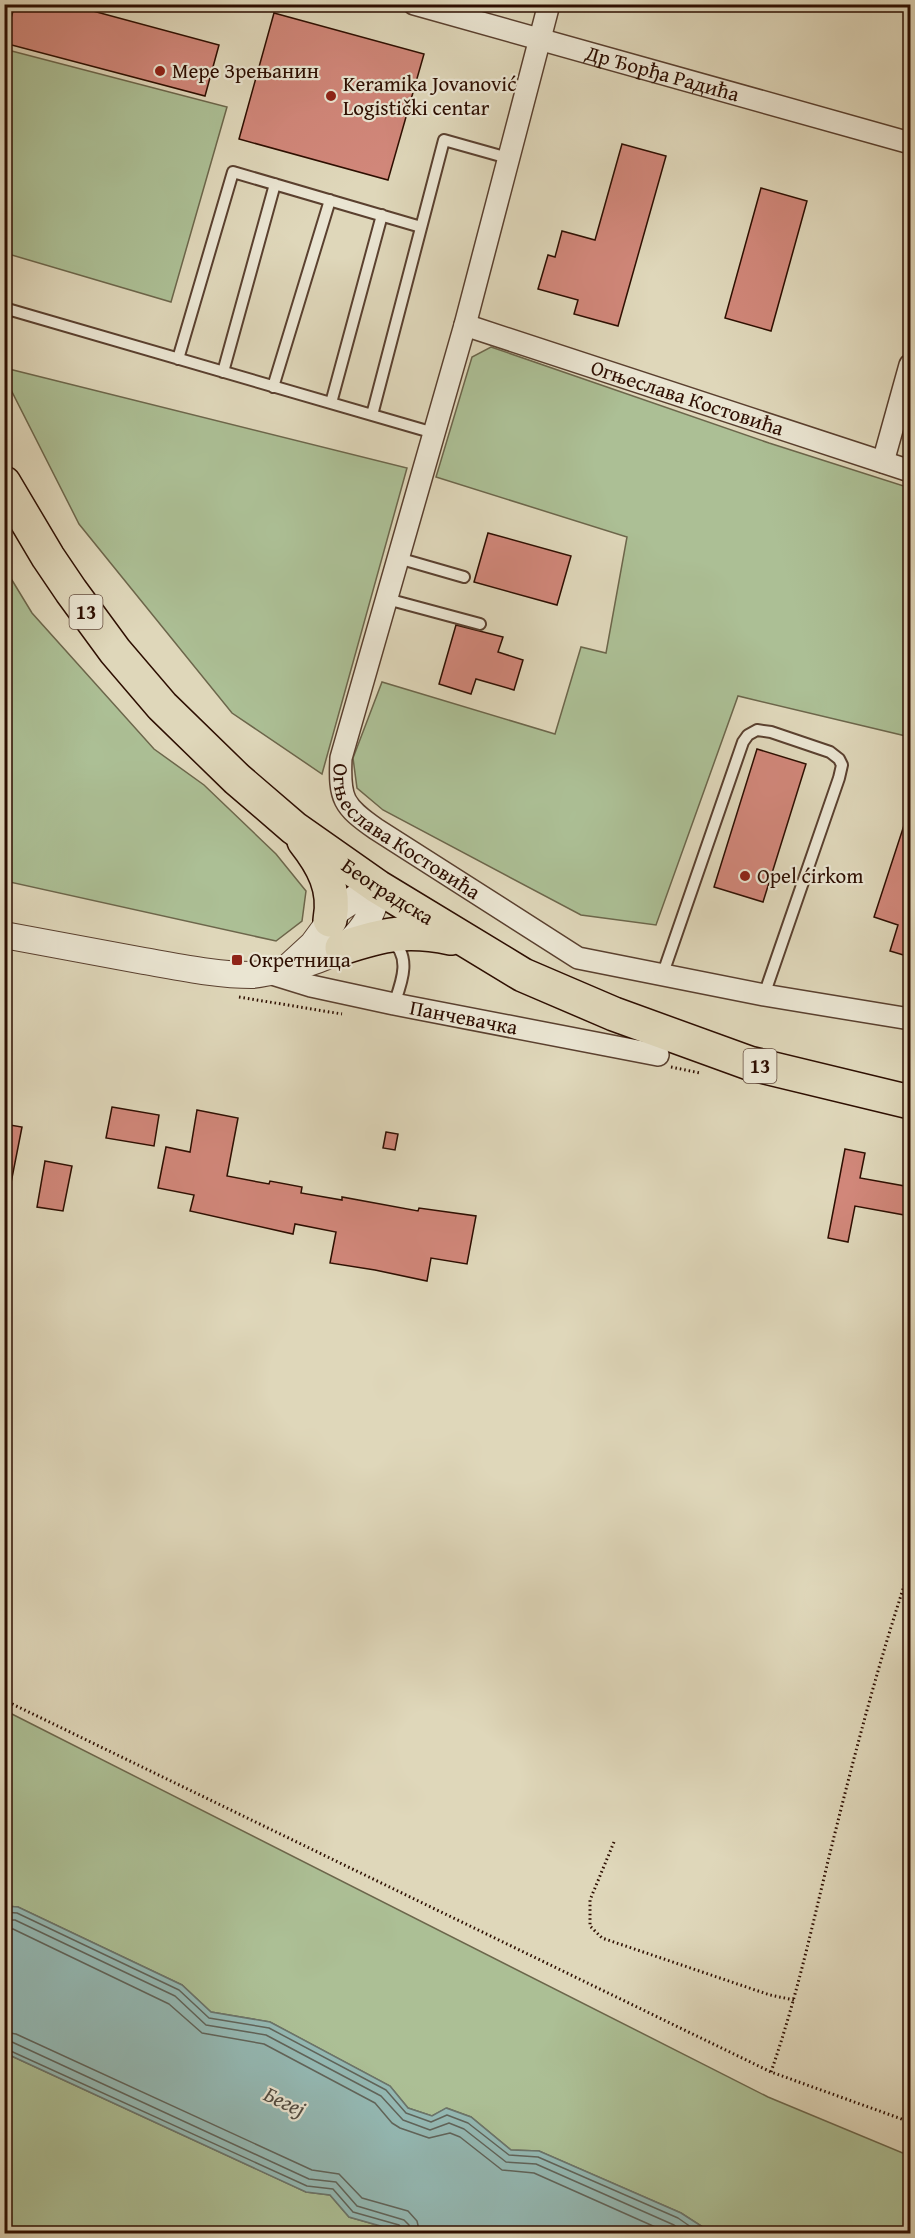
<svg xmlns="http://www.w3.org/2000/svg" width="915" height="2238" font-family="'Gentium Book Plus',serif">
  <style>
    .green { fill: #acbf95; stroke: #6c664b; stroke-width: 1.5 }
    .water { fill: #94b9b4; stroke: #6b756c; stroke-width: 1.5 }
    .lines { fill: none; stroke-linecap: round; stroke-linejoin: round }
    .shore { stroke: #60645a; stroke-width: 1.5 }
    .building { fill: #d1877a; stroke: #2d0e01; stroke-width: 1.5 }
    .service-casing { stroke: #5a402f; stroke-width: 14 }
    .minor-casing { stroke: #5a402f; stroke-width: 24 }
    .tertiary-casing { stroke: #5a402f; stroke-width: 28 }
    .primary-casing { stroke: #2d0e01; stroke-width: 36 }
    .path { stroke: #2d0e01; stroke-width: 3; stroke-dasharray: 1.5 3; stroke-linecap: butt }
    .service { stroke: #eae5d2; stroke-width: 10 }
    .minor { stroke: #eae5d2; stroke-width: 21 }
    .tertiary { stroke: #eae5d2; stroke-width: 26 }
    .primary { stroke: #dfd7ba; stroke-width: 33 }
    .poi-dot { fill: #8f2418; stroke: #eae5d2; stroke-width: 2 }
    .labels { text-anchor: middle; stroke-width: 4.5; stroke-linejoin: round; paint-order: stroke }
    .shield { fill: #eae5d2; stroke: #664e40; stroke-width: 1.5 }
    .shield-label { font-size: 20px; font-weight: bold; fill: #2d0e01 }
    .poi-label { font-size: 21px; fill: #2d0e01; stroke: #eae5d2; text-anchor: start }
    .street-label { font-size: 21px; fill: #2d0e01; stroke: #eae5d2 }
    .water-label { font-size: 22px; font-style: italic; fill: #514a40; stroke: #eae5d2 }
  </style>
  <rect width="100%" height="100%" fill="#dfd7ba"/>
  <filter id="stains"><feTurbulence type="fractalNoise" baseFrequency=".00333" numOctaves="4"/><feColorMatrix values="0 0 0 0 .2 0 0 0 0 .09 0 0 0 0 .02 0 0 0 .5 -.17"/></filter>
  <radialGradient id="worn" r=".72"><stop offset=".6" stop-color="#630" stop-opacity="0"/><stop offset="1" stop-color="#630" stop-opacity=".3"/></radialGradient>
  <path class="green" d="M4,49l223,58 -56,195 -166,-49z
    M491,347l278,96 141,45v249l-172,-41 -82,229 -75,-10 -198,-105 -26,-22 -4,-30 29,-76 173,52 26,-87 25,6 21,-116 -191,-60 36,-120z
    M5,368l402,100 -85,306 -90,-61 -153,-189 -74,-146z
    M4,567l28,46 122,136 50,36 72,69 30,37 -4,30 -26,20 -271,-60z
    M4,1710l764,387 142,59v77h-198l-31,-20 -142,-62 -28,-1 -40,-33 -24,-9 -15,8 -24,-8 -18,-22 -120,-64 -59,-10 -29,-27 -164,-78 -13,-1z
    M5,2053l301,139 24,3 19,22 56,16 -400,1z"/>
  <path class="water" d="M5,1906l13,1 164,78 29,27 59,10 120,64 18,22 24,8 14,-8 25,9 40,33 28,1 142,62 31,20h-307l-56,-16 -19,-22 -24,-3 -301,-139z"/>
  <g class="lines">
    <path class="shore" d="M4,1912l13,1 162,77 30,28 60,10 117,62 20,23 25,9 16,-7 21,8 41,32 29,2 140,61 23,16
      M4,1920h11l160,76 31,29 60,10 115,61 22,24 27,10 19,-7 15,6 42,33 30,2 138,61 13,9
      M4,1929h9l156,75 33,29 62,11 111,59 17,20 8,5 29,10 21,-5 10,4 42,33 32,3 137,61
      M4,2032l12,2 296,136 27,4 23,24 46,13 9,10 3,13
      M4,2041l8,1 297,137 27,3 21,24 47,14 5,5 2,9
      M4,2048l303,138 26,3 20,23 46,13 3,4 1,5"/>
  </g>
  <path class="building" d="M15,4h52l152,41 -14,51 -201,-53z
    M274,13l150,41 -36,126 -149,-41z
    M622,144l44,12 -48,170 -44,-12 4,-14 -40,-11 10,-34 7,2 7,-26 33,9z
    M761,188l46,13 -36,130 -46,-13z
    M488,533l83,23 -14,49 -83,-23z
    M456,625l47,12 -5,15 25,8 -9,30 -38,-11 -5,15 -32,-10z
    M757,749l49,15 -43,138 -49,-15z
    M908,813l2,1v143l-20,-6 8,-26 -24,-8z
    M112,1107l47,8 -5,31 -48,-8z
    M197,1110l41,8 -11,58 42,8 1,-3 32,6 -1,6 41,7v-3l76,14 1,-3 57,8 -9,48 -36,-6 -4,23 -52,-11 -45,-7 6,-31 -41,-8 -2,10 -103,-23 4,-16 -36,-7 8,-41 24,5z
    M4,1124l18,3 -11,56h-7z
    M386,1132l12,2 -3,16 -12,-2z
    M845,1149l20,4 -5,25 50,9v29l-55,-10 -7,36 -20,-4z
    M45,1161l27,5 -9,45 -26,-4z"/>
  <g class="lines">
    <g class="service-casing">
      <path id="service" d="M4,308l430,125
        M178,359l55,-187 188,55
        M223,372l52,-188
        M273,387l57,-187
        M331,403l51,-188
        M372,415l72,-275 64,18
        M398,558l66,19
        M387,599l93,25
        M390,940c23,15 11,44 4,64
        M662,976l81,-234 5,-7 9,-5 14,2 59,20 9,7 3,6 -3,13 -75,217"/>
    </g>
    <g class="minor-casing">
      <g id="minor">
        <path id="s1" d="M414,4l496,139"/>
        <path id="s2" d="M549,4l-84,321 -124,433c-2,41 2,48 35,71l202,129 186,37 146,24"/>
        <path id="s3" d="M465,325l445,146"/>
        <path d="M883,462l27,-97"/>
        <path id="s4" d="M269,973l42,13 83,18 264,51"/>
      </g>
    </g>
    <g class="tertiary-casing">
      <path id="tertiary" d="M4,935c47,9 93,17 140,26 35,6 72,14 108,14 12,-1 24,-4 36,-7 47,-9 83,-31 90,-81
        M288,967l25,-23 25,-34 25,-17 15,-6"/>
    </g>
    <g class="primary-casing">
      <g id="primary">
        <path id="s5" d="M4,483l44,74 23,34 44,60 47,55 75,73 57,49 84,59 145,88 91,39 135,49 161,39"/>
        <path d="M304,841c19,24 32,48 26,79"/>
        <path d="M342,948c42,-14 65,-19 109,-10"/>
      </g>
    </g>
    <path class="path" d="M239,997l103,17
      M671,1067l29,6
      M4,1700l767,372 139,50
      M614,1842l-24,58v26l12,12 168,57 24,5
      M771,2072c24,-69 40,-140 57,-211 24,-97 50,-198 82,-293"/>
    <use href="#service" class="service"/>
    <use href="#minor" class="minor"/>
    <use href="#tertiary" class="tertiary"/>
    <use href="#primary" class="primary"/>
  </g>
  <g class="poi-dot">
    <circle cx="160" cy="71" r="6"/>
    <circle cx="331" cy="96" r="6"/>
    <circle cx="745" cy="876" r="6"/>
    <rect x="231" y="954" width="12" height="12" rx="3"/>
  </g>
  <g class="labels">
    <g class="shield">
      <rect x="69.5" y="595" width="33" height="34" rx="4.5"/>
      <rect x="743.5" y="1049" width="33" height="34" rx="4.5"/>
    </g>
    <g class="shield-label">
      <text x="86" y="619">13</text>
      <text x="760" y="1073">13</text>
    </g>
    <g class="poi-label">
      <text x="172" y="78">Мере Зрењанин</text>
      <text x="343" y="91">Keramika Jovanović<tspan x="343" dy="24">Logistički centar</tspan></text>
      <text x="757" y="883">Opel ćirkom</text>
      <text x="249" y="967">Окретница</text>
    </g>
    <g class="street-label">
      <text dy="7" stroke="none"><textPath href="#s1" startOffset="258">Др Ђорђа Радића</textPath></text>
      <text dy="7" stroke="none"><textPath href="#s3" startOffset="234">Огњеслава Костовића</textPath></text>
      <text dy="7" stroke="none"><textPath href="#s2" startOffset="888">Огњеслава Костовића</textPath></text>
      <text dy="7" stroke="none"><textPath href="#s5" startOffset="567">Београдска</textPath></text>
      <text dy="7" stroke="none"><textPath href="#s4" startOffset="200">Панчевачка</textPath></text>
    </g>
    <g class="water-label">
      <text transform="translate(285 2101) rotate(25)" y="8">Бегеј</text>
    </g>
  </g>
  <rect width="915" height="2238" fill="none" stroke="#dfd7ba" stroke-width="24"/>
  <rect x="6" y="6" width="903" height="2226" fill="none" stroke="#2d0e01" stroke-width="3"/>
  <rect x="12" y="12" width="891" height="2214" fill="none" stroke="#2d0e01" stroke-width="1.5"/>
  <rect width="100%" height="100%" filter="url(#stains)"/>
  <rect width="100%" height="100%" fill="url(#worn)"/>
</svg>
